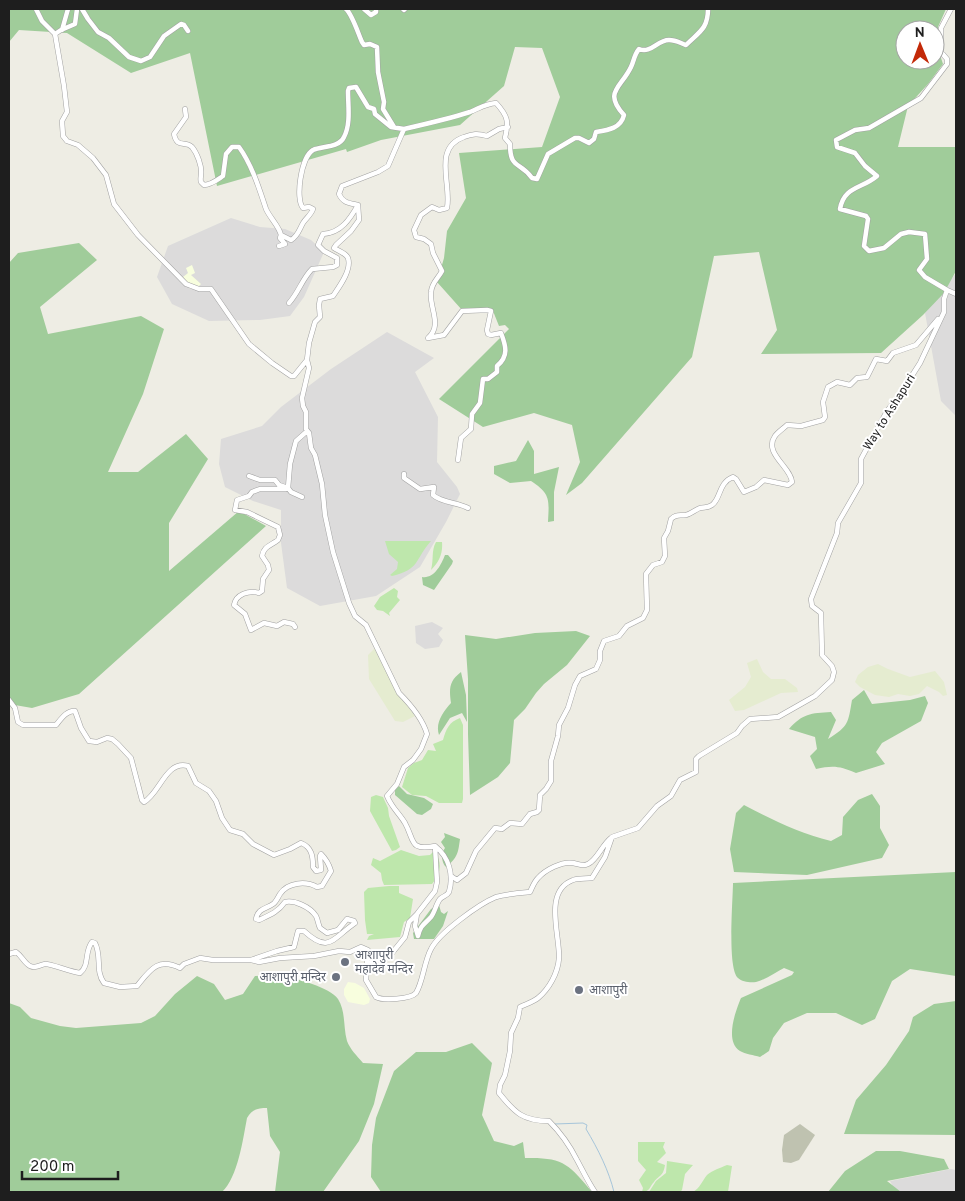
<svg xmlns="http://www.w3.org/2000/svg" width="965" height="1201" font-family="Overpass,'Noto Sans Devanagari',sans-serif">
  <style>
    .residential { fill: #dcdbdb }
    .education { fill: #f8fede }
    .construction { fill: #bfc2b0 }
    .farmland { fill: #e5ecd0 }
    .grass { fill: #bee7ac }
    .forest { fill: #a0cc9a; fill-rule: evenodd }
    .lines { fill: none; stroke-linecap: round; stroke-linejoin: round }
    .stream { stroke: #a6c5da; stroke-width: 1 }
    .minor-casing { stroke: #a2a2a2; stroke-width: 5.5 }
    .minor { stroke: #fff; stroke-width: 4.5 }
    .worship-dot { fill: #6b7280; stroke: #fff; stroke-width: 2 }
    .labels { text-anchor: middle; stroke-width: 4; stroke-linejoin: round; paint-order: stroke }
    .street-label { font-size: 12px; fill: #1e1e1e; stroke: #fff }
    .worship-label { font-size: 12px; fill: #5b616d; stroke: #fff; text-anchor: start }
  </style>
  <rect width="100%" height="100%" fill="#eeede4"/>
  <path class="residential" d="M231,218l29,9 25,2 26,11 13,12 -20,45 -14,19 -30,4 -51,1 -37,-17 -15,-27 11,-31z
    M956,273v143l-15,-15 -16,-88z
    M387,332l47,26 -19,14 23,45 -1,45 20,25 3,7 -14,28 -26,45 -44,29 -56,10 -33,-18 -6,-45v-33l-28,-9 -28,-14 -6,-23 2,-25 41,-13 19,-19 50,-38z
    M432,622l11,6 -5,6 5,6 -4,7 -14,2 -9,-6 -1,-17z
    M951,1169l5,1v22h-60l-6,-11z"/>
  <path class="education" d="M192,265l3,8 -4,2 10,9 -4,4 -7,1 -7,-12 5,-4 -2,-5z
    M348,982l7,1 9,5 6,11 -1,4 -5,2 -16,-3 -4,-7v-6z"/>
  <path class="construction" d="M800,1124l15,11 -16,25 -8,3 -8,-1 -1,-12 2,-15z"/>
  <path class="farmland" d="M375,648l17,36 23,32 -12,6 -8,-1 -26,-42 -1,-24z
    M757,659l6,13 8,7h14l12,9 1,4 -17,1 -37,17 -9,1 -6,-11 16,-13 6,-10 -4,-14z
    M878,664l10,5 22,8 25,-6 9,11 3,13 -4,1 -4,-4 -12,-6 -8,8 -9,2 -12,-2 -9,3 -14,-2 -15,-8 -5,-5 3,-7 10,-8z"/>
  <path class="grass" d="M385,541h46c-17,19 -10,28 -39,35l-2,-1 7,-6 1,-7 -9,-8z
    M436,542h6c1,12 -3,20 -11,28 3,-11 0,-19 5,-28z
    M394,588l4,3 -1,6 3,3 -11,13 1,3 -7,-5 -6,-1 -3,-4 6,-9z
    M460,718l3,7v74l-1,4h-23l-13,-7 -14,-1 -10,-8 6,-19 6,-5 8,-3 6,-10 8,1 -3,-7 10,-4c3,-11 6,-18 17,-22z
    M376,795l7,2 5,11 1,8 11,31 -4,3 -4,1 -22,-40 1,-14z
    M401,850l18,6 11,-1 4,-4c9,12 7,22 -2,33l-48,1 -2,-5 -1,-7 -10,-8 2,-7 7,3z
    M389,886h10v7l14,6 -3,19 -6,4 -4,15 -33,3 2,-4 5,-2h-7l-2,-14 -1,-28 4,-4z
    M638,1142h27l-2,5 3,6 -9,9 8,3c-2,12 -5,9 -11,17 -5,5 -3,9 -12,10l1,-4 -4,-8 7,-10 -8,-9z
    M667,1161l26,4 -8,9 -3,16 -2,2h-31l7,-11 10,-8z
    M727,1165l5,1 -4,26h-35c7,-4 9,-11 14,-17 6,-5 13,-7 20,-10z"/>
  <path class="forest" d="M9,9h937l-8,18 1,25 4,12 -15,20 -20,22 -10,41h58v124l-12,22 -21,22 -42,38 -120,1 16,-24 -18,-78 -45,4 -22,101 -110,126 -16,12 14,-33 -8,-37 -38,-12 -51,14 -44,-28 70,-70 -4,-4 -6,1 -6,-15 -31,-1 -25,-28 7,-24 3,-27 19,-33 -7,-45 83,-6 18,-50 -18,-49 -27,-1 -11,39 -44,39 -79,15 -34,12 -1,-3 -129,37 -27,-133 -59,20 -64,-40 -48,-3 -10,12zM905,30h30v30h-30z
    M79,243l18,17 -57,47 8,27 93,-18 23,13 -21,65 -35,78h30l48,-38 22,25 -39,64v48l70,-60 27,15 -187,168 -47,14 -23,-4v-441l9,-10z
    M528,440l6,11v23l25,-7 -5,25v29l-6,1c1,-22 3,-28 -17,-41l-21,2 -16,-9v-8l22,-5z
    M445,555h3l5,6 -1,3 -18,26 -11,-5 -1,-8c12,2 19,-12 23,-22z
    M576,631l14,5 -23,29 -23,19 -8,9 -11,16 -11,11 -4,43 -12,14 -28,18 -2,-61v-55l-3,-44 31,4 39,-6z
    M461,672l5,23 1,27 -5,-9 -12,5 -11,17c-4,-12 4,-23 12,-32 -2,-14 -2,-22 10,-31z
    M864,690l8,14 38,-4 15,-4 3,7 -7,18 -39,22 -6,9 9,12 -29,9c-16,-7 -23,-8 -40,-4l-6,-13 7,-7 -2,-12 -26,-8c13,-15 22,-16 42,-17l5,8 -8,19c21,-13 20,-16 24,-39z
    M399,786l8,8 17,4 9,6 -2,5 -9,6 -5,-1 -22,-19v-5z
    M872,794l8,12v22l9,17 -7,13 -75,17 -73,-3 -4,-23 6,-36 8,-8c29,15 55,28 87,36l11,-6 1,-18 15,-17z
    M444,833l16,6c-2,14 -2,18 -14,28 -5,-5 -5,-14 -1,-19l-4,-6 4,-5z
    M956,872v104l-46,-7 -18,12 -17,38 -13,6 -26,-12h-29l-23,10 -11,15 -4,13 -9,6c-6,-2 -15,-3 -20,-6 -16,-10 -4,-41 1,-53l51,-23 2,-3 -10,-4c-8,4 -19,12 -28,14 -5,1 -14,0 -18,-4 -11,-10 -5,-79 -5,-95z
    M439,905l2,7 3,2 4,-3 -5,15 -9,13h-20l-1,-6 18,-24z
    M282,975c14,4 48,12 56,24 8,13 5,28 9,42 3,8 10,15 16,22l20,1 -9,40 -15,37 -36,51h-48l5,-40 -10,-16 -3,-28c-9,0 -15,1 -20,10 -4,21 -9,59 -25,74h-213v-189l11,4 11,11 29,8 16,2 65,-5 14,-7 20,-22 22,-18 17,8 11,16 18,-6 12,-18z
    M956,1001v134l-112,-1 12,-34 30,-35 23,-34 4,-14 21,-13z
    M472,1043l20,20 -10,52 12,26 20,5 9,-4 2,16c38,-1 44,6 67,34h-211l-10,-15 1,-32 4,-27 18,-47 22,-19h30z
    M876,1151h24l44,8 5,10 -62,12 14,11h-73l17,-21z"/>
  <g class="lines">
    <path class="stream" d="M555,1124l28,-1 4,2 -1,4c12,20 23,42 28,63"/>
    <g class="minor-casing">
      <path id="minor" d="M36,9l6,12 13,13 6,-4 14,-6 2,-15
        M82,9l6,10 10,13 11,6 20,19 12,4 9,-4 14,-21 17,-12 3,1 4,6
        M346,9c6,5 12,24 16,33l2,3 6,-1 7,3 1,25 6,30 -1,7 11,18
        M364,9l7,6 5,-3v-3
        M403,9l1,1 1,-1
        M62,30l6,-21
        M55,34l9,52 3,26 -5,9 1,15 4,5 11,4 15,13 13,17 8,29 24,31 48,49 13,5h12l38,55 23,19 19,13h3l13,-16
        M185,109l1,8 -12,17c3,15 11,6 18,13 5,6 10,19 9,27 0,3 -1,5 0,8l3,3c7,0 13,-5 19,-9l3,-22 6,-7h7c13,18 20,41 27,62 4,9 13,17 15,26
        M279,246l6,-2 -5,-6 1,-3 10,5c7,-4 8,-10 12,-17 3,-5 8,-8 10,-14l-4,-2 -6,1c-8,-9 -2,-51 10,-58 9,-4 26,-2 31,-13 7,-13 4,-31 4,-46l1,-3 7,-1 12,20 6,2 1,5 16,13 13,2
        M947,290l9,4
        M289,303c10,-11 13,-24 23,-34l21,-2 4,-2v-7l-13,-7 -6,-6 5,-11c18,-1 27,-15 35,-29
        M458,460l3,-22 10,-9 1,-15 8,-11 3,-24h5l9,-7v-6c12,-10 9,-20 4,-33l-10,2 -3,-1 -1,-4 4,-19 -4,-1 -25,1 -18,24 -16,3c15,-13 1,-30 3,-46 1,-10 7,-13 11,-21l-9,-18 -2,-9 -7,-5 -8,-2 -2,-7 7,-15 11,-8 7,3 8,-2c5,-23 -15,-60 17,-71 8,-3 14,-4 23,-1l12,-7 9,-2
        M404,474v4l16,11 14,-2 -1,8c9,8 24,7 35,13
        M249,476l11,4h15l4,5 9,3 2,-24 6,-23 9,-8h4
        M288,488l3,4 11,5
        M286,489h-26l-8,3 -3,4 -12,4 -2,10 12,2 31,15 2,8 -2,5c-8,6 -14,6 -16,16l6,9 1,5 -6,9 -1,12 -3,2c-10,-3 -23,1 -25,12l11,9 6,16 13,-7 13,3 7,-4 9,2 2,3
        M9,700l6,8 3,14 5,3h33c5,-6 11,-15 19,-14l6,17 8,13 8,1 10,-4 5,1 6,5 13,14 11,42 2,2c16,-9 22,-42 44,-36l8,17 13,8 7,10 6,17 8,12 13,4 10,10 21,11 16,-6 11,-6c11,4 12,14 12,24l3,4 5,-1 -1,-14 1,-2c5,5 8,10 10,17l-9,15 -5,1c-11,-6 -29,-5 -37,7 -2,3 -4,8 -7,10 -7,5 -15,4 -17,15l3,1c11,-5 19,-8 26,-18 10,-2 25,5 31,14 2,4 2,8 4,12l7,5 11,-3 9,-11 7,2 1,2c-23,16 -26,31 -51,8h-6l-4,16 -17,4 -26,9
        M451,876l6,4 9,-7 10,-22 19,-23 7,1 8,-6 12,1 8,-10 7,-2 2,-2 1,-15 6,-6 5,-8v-20l7,-25 1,-11 9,-17 7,-23 5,-9 16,-7 4,-9v-9l4,-10 15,-5 8,-10 16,-8 4,-8 -1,-36 7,-9 9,-3 3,-6 -1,-18 4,-7 3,-12c5,-5 8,-3 15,-4 5,-1 9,-5 14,-7 5,-1 8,0 12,-3 9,-6 6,-22 21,-28l3,2 8,13 12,-5 8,-7 24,5 4,-3c-1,-15 -29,-29 -17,-46 3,-4 9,-8 12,-11l14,1 22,-6 2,-3 -2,-15 5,-15 9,-5 13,3 7,-7 10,-1 9,-18 11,2 6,-8 23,-8 22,-26
        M417,914l-2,12 3,10c3,-12 6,-11 13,-19 4,-5 5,-13 9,-18 3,-3 7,-3 9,-7 5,-17 0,-35 -14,-46 -26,5 -20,-5 -30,-23 -6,-10 -13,-15 -18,-27l10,-12 7,-17 9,-7 8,-11 6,-15c-4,-14 -17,-30 -28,-41l-33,-68 -11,-9 -6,-13 -16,-51 -8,-37 -3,-31 -7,-29 -4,-7 -2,-15 -3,-4v-17l-3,-6 -1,-8 7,-30 -2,-8 2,-17 6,-21 5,-5 -1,-12 1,-6 13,-3c6,-9 19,-26 15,-38 -2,-5 -10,-7 -14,-10l2,-3 15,-14 8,-11 -1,-15c-9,-2 -15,-2 -19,-11l3,-8 36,-14 10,-6 16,-37c22,-5 44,-10 66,-17 10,-4 15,-8 26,-9 12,13 13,19 9,35l5,6c0,26 10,17 22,34l5,1 11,-25 27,-16h4l10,5 5,-4 2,-7c13,-2 25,-4 28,-17 -21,-23 -3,-27 7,-48 3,-6 3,-12 8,-18 12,5 18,-9 30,-9 7,0 11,3 17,5 13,-13 22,-16 22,-36
        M9,954l7,-2c6,4 8,11 14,14 6,3 9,-1 15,-2 4,-1 26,8 35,9 10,-8 4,-21 12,-31l3,1c7,13 0,28 9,40l16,4 17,-1c13,-16 21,-29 43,-18l4,-4 16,-6 13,2h38l8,2 21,-4 34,-2 25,-5 11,1 11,-5 7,3 -2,30 10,17c7,4 35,2 40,-4 7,-11 8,-31 15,-44 8,-16 48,-45 65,-52 10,-3 23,-4 34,-5 2,-4 4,-10 8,-14 7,-8 24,-17 35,-15 6,1 9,4 15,1 9,-4 14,-19 23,-26
        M369,966c4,-10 13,-11 23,-13l13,-16 4,-15 8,-8 18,-23 2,-9 -2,-36
        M595,1192c-7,-10 -12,-21 -18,-32 -7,-14 -17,-28 -28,-39 -26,0 -34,-8 -50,-28l1,-8 5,-10 5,-24 1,-18 7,-15 2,-11c6,-3 13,-5 18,-9 11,-9 20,-25 21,-40 1,-23 -16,-67 14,-78 6,-2 13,-1 19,-2l13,-21 7,-20 26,-9 19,-22 14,-10 9,-16 16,-8v-13l3,-3 38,-23 5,-7 8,-7 28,-2 37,-21 17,-16 2,-8 -2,-6 -10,-11 -1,-42 -9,-7 -1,-7 26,-66 1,-10 23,-40v-24l26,-48 12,-15 21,-33 24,-51v-13l3,-9 -22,-13 -6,-7 8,-11 -2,-25 -16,-2 -8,2 -17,14 -15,3 -5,-5 4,-27 -2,-3 -26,-7c4,-23 22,-20 37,-33l-12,-10 -10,-13 -18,-6 -1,-7 19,-10 14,-2 52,-30 26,-34v-5l-6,-7v-24l10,-19"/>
    </g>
    <use href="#minor" class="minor"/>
  </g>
  <g class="worship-dot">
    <circle cx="345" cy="962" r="5"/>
    <circle cx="336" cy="977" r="5"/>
    <circle cx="579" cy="990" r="5"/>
  </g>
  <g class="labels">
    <g class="street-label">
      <text transform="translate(889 412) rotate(-58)" y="4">Way to Ashapuri</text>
    </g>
    <g class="worship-label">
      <text x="355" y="959">आशापुरी<tspan x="355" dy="14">महादेव मन्दिर</tspan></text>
      <text x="326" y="981" text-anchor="end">आशापुरी मन्दिर</text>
      <text x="589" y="994">आशापुरी</text>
    </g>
  </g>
  <rect width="965" height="1201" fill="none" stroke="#1e1e1e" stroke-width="20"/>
  <g transform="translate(920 45) rotate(359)"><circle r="24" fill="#ffffff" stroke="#a5a5a5"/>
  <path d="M0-4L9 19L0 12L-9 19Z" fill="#c32908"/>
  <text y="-8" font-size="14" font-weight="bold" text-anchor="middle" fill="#1e1e1e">N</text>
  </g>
  <path d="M22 1171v8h96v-8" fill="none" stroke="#1e1e1e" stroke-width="2.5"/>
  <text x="30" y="1171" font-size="15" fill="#1e1e1e" stroke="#ffffff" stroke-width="4" paint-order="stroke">200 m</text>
</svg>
